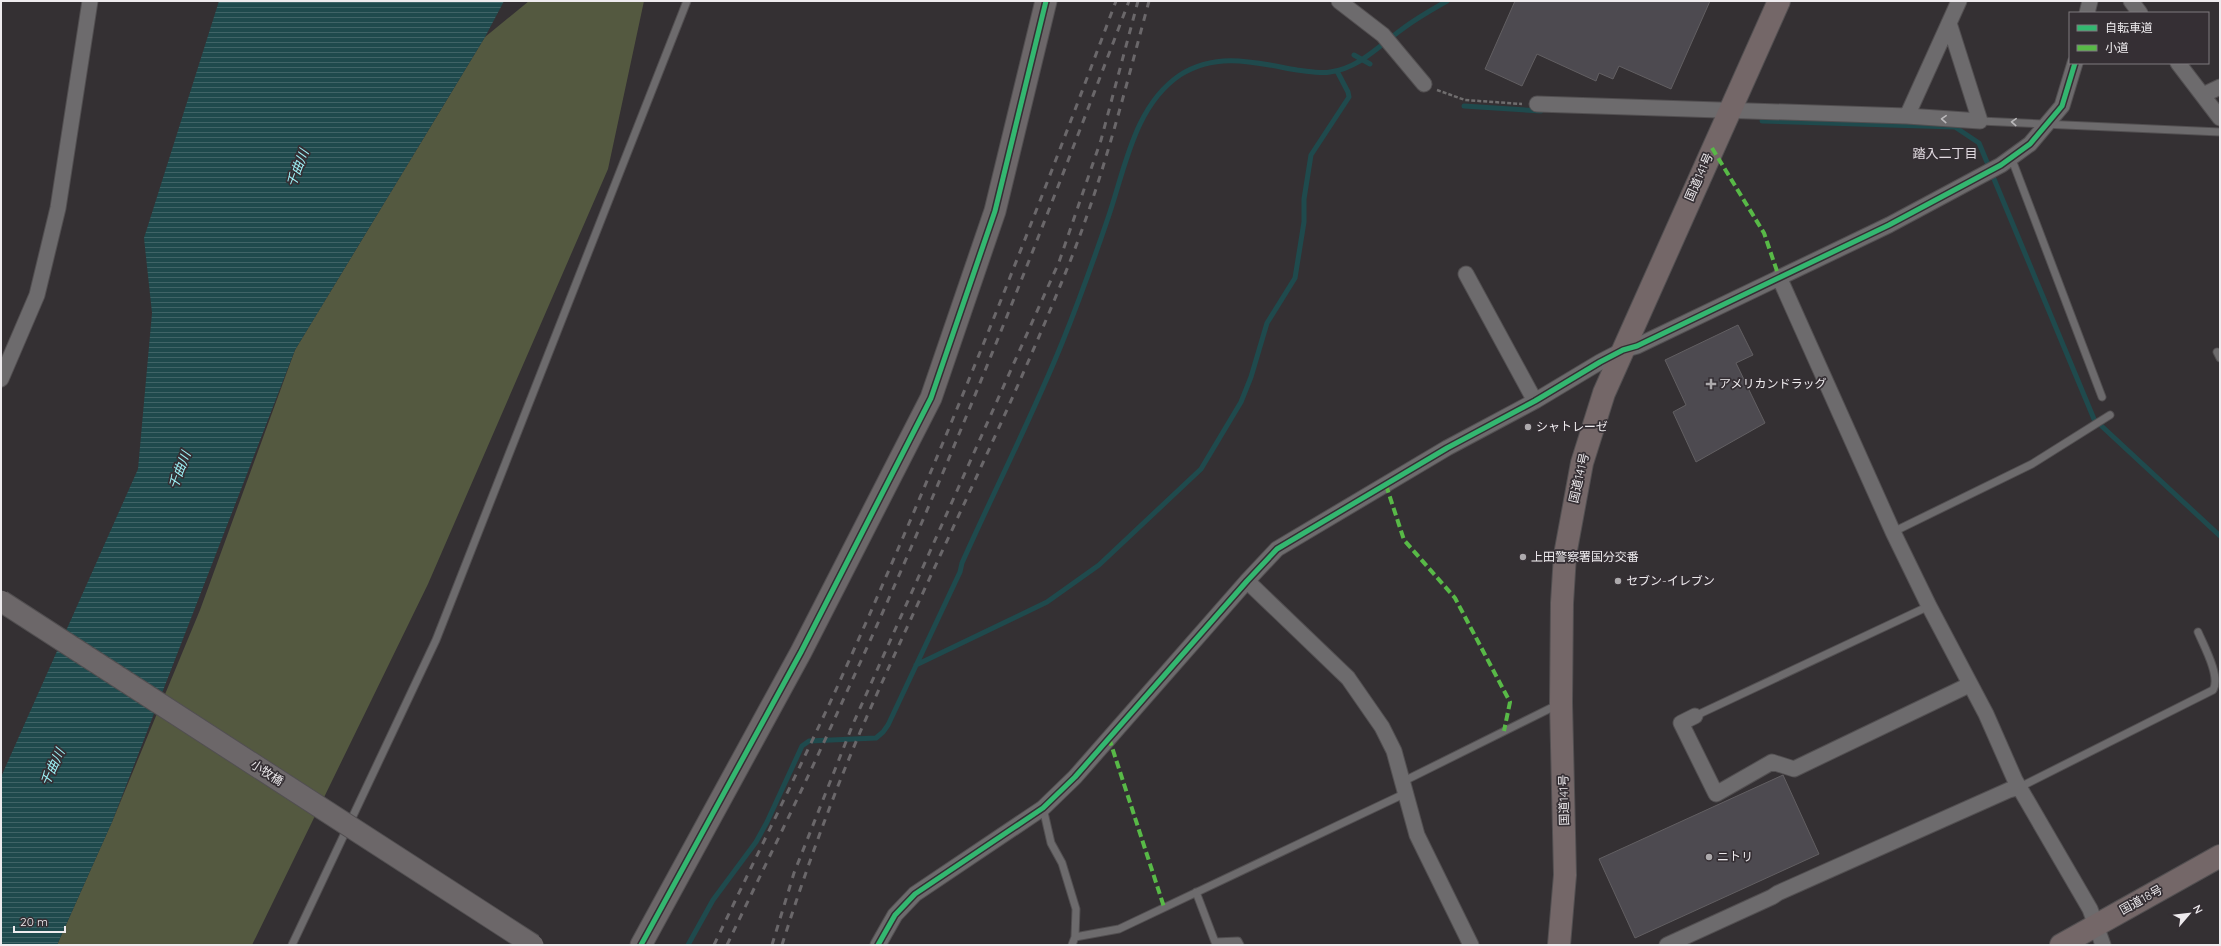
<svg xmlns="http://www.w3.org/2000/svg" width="2221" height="946" font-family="Quicksand,'Noto Sans JP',sans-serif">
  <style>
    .grass { fill: #545940 }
    .water { fill: url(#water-rules) }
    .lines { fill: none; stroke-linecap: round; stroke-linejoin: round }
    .stream { stroke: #1f4a4d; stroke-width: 5 }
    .building { fill: #4d4a50; stroke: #625f62 }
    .lane-casing { stroke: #524f51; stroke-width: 9 }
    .street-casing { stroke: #524f51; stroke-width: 17 }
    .secondary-casing { stroke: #524f51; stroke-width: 23 }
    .highway-casing { stroke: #524f51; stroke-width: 24 }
    .path { stroke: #6f6d6e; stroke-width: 2.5; stroke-dasharray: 4 2; stroke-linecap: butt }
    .lane { stroke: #6d6b6d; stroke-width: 7 }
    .street { stroke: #6d6b6d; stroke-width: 15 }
    .secondary { stroke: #6c6769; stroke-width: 21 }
    .highway { stroke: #746768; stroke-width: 22 }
    .rail { stroke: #6a676a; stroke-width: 3; stroke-dasharray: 7 7; stroke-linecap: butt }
    .secondary-bridge-casing { stroke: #524f51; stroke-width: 23; stroke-linecap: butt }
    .secondary-bridge { stroke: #6c6769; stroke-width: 21 }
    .quiet { stroke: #58b947; stroke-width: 4; stroke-dasharray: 8 4; stroke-linecap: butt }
    .cycleway-casing { stroke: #352f34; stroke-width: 8 }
    .cycleway { stroke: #33b770; stroke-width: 5 }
    .oneway { stroke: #bab8ba }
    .poi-dot { fill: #adaaad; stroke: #352f34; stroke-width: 1.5 }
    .labels { text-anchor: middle; stroke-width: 3.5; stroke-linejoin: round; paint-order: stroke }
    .street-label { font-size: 12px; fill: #eeebee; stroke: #352f34 }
    .poi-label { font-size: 12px; fill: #eeebee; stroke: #352f34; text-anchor: start }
    .neighbourhood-label { font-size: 13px; fill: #e1dae0; stroke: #352f34 }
    .water-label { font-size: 13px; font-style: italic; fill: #9ef2f7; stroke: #352f34 }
  </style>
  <defs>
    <pattern id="water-rules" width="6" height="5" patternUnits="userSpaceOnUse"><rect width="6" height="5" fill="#1f4a4d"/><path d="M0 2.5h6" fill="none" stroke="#406467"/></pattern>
  </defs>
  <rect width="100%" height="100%" fill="#343033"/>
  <path class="grass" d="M529,1h115l-36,168 -180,415 -176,361h-195l55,-123 88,-212 95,-260 190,-313z"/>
  <path class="water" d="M219,1h285l-19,36 -190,313 -183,472 -55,123h-56v-168l137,-308 14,-156 -8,-75z"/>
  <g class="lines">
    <path class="stream" d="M1354,55l16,9
      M1464,106l77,5
      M1762,121l193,6 24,16 115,276 126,117
      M916,665l131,-63 52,-37 102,-96 40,-67 10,-25 16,-54 28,-45 9,-56v-23l7,-44 38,-58 -1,-5 -11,-21
      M688,945l25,-45 43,-58 11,-20 35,-76 7,-5 67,-3 7,-6 5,-7 72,-153 2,-9c33,-74 70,-146 100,-220 17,-42 32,-84 46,-125 17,-49 26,-112 72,-143 38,-24 77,-12 117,-5 11,1 23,4 33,2 29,-4 49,-26 71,-42 14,-11 30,-20 46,-29"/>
  </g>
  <path class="building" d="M1515,1h195l-39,88 -52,-23 -6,13 -14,-6 -3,8 -59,-27 -15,32 -37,-17z
    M1738,325l15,30 -17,8 29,60 -69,39 -23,-50 13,-7 -21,-45z
    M1783,775l36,79 -184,84 -36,-79z"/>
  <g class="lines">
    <g class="lane-casing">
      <path id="lane" d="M1980,121l240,11
        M2011,157l91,240
        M2217,352l3,6
        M1893,532l139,-68 78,-49
        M1695,716l234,-110
        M1404,781l155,-77
        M2020,787l193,-97c8,-13 -9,-44 -15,-58
        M1043,808l8,35 11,20 14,46 -1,28 -3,8
        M1196,892l19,50 23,-1 2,4
        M1075,937l44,-8 287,-136
        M292,945l144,-305 251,-639"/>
    </g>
    <g class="street-casing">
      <path id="street" d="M1339,1l44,34 41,49
        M2131,1l9,12
        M2087,13l3,-12
        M2178,63l42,55
        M2203,95l17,-8
        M1537,104l370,12 52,-115
        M1907,116l73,5 -31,-98
        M1466,274l69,127
        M1779,277l114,255 36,74 57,108 29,66 75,129 13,36
        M1,379l36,-84 21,-87 32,-207
        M1247,581l101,97 34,49 12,24 23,84 54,110
        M1695,716l-14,7 35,71 56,-32 22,7 175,-84
        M878,945l17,-30 20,-21 128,-86 32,-31 172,-196 30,-32 170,-101 88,-47 65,-39 23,-12 14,-4 252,-121 112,-60 29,-21 32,-38 13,-43
        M1667,945l105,-48 6,-4 231,-103 11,-3"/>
    </g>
    <g class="secondary-casing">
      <path id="secondary" d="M641,945l160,-293 130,-254 64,-187 51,-210"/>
    </g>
    <g class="highway-casing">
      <path id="highway" d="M1559,945l6,-70 -4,-172 1,-100 3,-48 17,-92 22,-70 175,-392
        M2061,945l159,-89"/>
    </g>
    <path class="path" d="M1437,90l28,10 57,4"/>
    <use href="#lane" class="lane"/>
    <use href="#street" class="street"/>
    <use href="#secondary" class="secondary"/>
    <use href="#highway" class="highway"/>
    <path class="rail" d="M714,945c40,-84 81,-167 120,-251 103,-227 195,-460 282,-693
      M727,945c39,-82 80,-164 117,-247 105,-228 196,-462 285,-697
      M772,945l22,-72 59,-149 206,-462 42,-122 37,-139
      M782,945c23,-73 49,-145 79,-215 68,-156 145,-308 208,-466 34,-85 56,-174 80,-263"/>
    <g class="secondary-bridge-casing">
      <path id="secondary-bridge" d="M1,601l532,344"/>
    </g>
    <use href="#secondary-bridge" class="secondary-bridge"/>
    <path class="quiet" d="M1712,148l52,85 15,44
      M1386,485l18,55 51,58 55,104 -6,29
      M1109,738l55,169"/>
    <g class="cycleway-casing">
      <path id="cycleway" d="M641,945l160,-293 130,-254 64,-187 51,-210
        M878,945l17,-30 20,-21 128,-86 32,-31 172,-196 30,-32 170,-101 88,-47 65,-39 23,-12 14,-4 252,-121 112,-60 29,-21 32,-38 13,-43"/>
    </g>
    <use href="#cycleway" class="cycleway"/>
  </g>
  <defs><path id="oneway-chevron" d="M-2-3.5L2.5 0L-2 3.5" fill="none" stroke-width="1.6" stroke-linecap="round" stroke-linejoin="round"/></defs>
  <g class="oneway">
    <use href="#oneway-chevron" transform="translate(1944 119) rotate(-177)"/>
    <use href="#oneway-chevron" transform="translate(2014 122) rotate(-177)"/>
  </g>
  <g class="poi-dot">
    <path d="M1709 378h4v4h4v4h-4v4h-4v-4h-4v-4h4z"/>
    <circle cx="1528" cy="427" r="4"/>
    <circle cx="1523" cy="557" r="4"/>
    <circle cx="1618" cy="581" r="4"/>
    <circle cx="1709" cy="857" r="4"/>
  </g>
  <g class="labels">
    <g class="street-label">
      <text transform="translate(1699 177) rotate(-66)" y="4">国道141号</text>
      <text transform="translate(1579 478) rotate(-77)" y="4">国道141号</text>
      <text transform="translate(267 773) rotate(33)" y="4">小牧橋</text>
      <text transform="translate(1564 800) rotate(-91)" y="4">国道141号</text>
      <text transform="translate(2141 900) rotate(-29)" y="4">国道18号</text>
    </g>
    <g class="poi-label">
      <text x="1719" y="388">アメリカンドラッグ</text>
      <text x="1536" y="431">シャトレーゼ</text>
      <text x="1531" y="561">上田警察署国分交番</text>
      <text x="1626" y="585">セブン-イレブン</text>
      <text x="1717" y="861">ニトリ</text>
    </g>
    <g class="neighbourhood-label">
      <text x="1945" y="158">踏入二丁目</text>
    </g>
    <g class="water-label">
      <text transform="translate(297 168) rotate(-69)" y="5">千曲川</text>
      <text transform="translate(179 470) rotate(-69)" y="5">千曲川</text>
      <text transform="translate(52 767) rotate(-65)" y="5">千曲川</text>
    </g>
  </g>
  <rect width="2221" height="946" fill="none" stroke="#eeebee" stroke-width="4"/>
  <rect x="2069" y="12" width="140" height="52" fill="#352f34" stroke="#7f7a7e"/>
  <rect x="2077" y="25" width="20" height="6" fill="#33b770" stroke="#7f7a7e"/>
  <text x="2105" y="32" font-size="12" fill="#eeebee">自転車道</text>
  <rect x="2077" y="45" width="20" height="6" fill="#58b947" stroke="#7f7a7e"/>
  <text x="2105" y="52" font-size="12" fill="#eeebee">小道</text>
  <g transform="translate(2189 914) rotate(62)" stroke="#352f34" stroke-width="3" paint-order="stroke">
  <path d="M0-3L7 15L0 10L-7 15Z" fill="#eeebee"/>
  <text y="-6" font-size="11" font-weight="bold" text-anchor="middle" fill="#eeebee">N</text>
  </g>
  <path d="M14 926v6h51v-6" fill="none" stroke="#eeebee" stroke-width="2"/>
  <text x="20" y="926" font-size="12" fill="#eeebee" stroke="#352f34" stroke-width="3" paint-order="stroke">20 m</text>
</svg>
